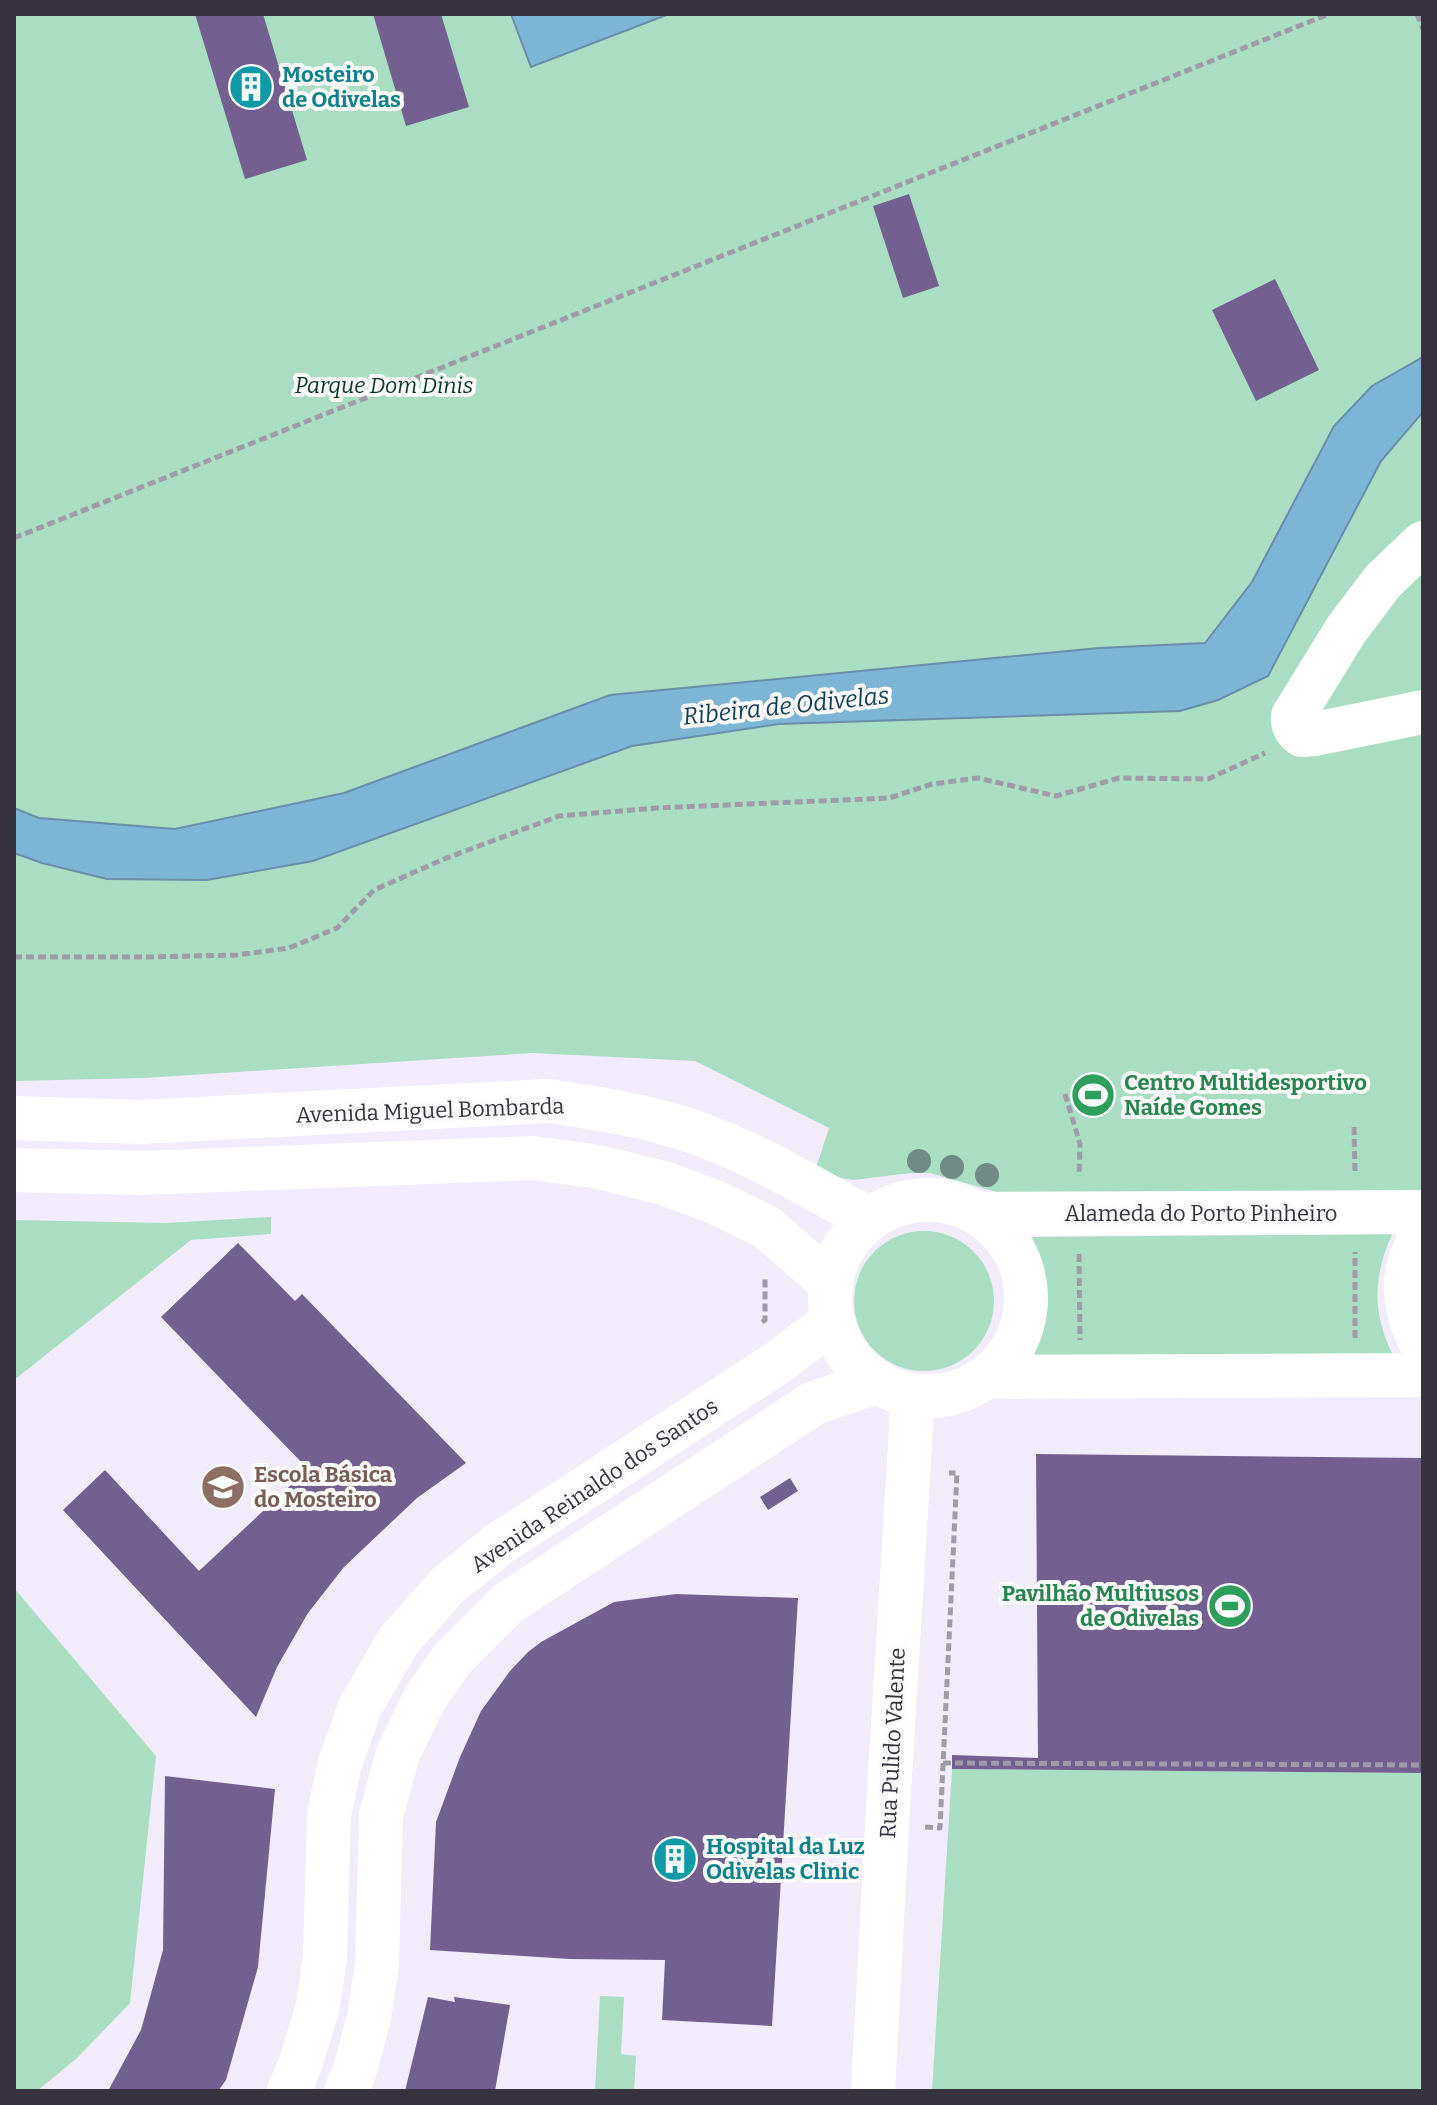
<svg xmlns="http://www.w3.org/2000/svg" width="1437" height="2105" font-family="Bitter,serif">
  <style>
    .green { fill: #a9dec2 }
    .water { fill: #7db5d7; stroke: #688ea9; stroke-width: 2 }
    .building { fill: #736090 }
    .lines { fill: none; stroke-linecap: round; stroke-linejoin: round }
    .path { stroke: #a09ba9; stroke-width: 5; stroke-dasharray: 8 4; stroke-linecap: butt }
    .minor { stroke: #fff; stroke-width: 44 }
    .major { stroke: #fff; stroke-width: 44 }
    .tree { fill: #708a86 }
    .labels { text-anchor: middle; stroke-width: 8; stroke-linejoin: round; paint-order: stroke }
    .culture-label { font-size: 22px; font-weight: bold; fill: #0d838f; stroke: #fbfbfb; text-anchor: start }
    .park-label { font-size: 22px; font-style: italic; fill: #073a26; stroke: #fbfbfb }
    .leisure-label { font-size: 22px; font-weight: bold; fill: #27864d; stroke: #fbfbfb; text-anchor: start }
    .street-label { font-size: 22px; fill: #37333e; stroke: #fbfbfb }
    .education-label { font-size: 22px; font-weight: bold; fill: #785e54; stroke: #fbfbfb; text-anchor: start }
    .water-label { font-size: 24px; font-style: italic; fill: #0e3d55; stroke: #fbfbfb }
  </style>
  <rect width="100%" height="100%" fill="#f1ebfc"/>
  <path class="green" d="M14,14h1409v343l-51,29 -38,40 -82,156 -47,61 -106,5 -489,47 -266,98 -169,36 -136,-11 -25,-10z
    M1423,412v778l-10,2 -402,4 -81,-23h-20l-56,7 -14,-2 -24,-10 13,-40 -134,-67 -162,-8 -389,25 -130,3v-228l28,10 65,16 100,1 106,-19 319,-115 147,-22 401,-13 38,-11 50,-24 113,-215z
    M271,1217v17l-80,6 -177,140v-160l152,3z
    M854 1301a70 70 0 1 1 140 0a70 70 0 1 1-140 0Z
    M1392,1234c-19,43 -20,79 1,121l-361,4c20,-43 22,-79 -1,-122z
    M14,1588l142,168 -26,247 -53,55 -40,33h-23z
    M952,1769l471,4v318h-491z
    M600,1996l24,1 -3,57 15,2 -2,35h-39z"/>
  <path class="water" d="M511,14h158l-138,53z
    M1423,357v55l-42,49 -113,215 -50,24 -38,11 -401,13 -147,22 -319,115 -106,19 -100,-1 -65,-16 -28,-10v-45l25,10 136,11 169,-36 266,-98 489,-47 106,-5 47,-61 82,-156 38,-40z"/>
  <path class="building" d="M195,14h68l44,146 -62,19z
    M373,14h68l28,93 -63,19z
    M909,194l30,92 -36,12 -30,-92z
    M1275,279l44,91 -63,31 -44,-91z
    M238,1243l57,58 7,-7 164,169 -49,35 -73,69 -36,46 -31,54 -21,50 -193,-207 42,-40 94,101 109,-102 -147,-152z
    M1036,1454l387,4v315l-471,-4v-14l86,3z
    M790,1478l8,13 -30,19 -8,-13z
    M676,1594l122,4 -26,428 -110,-6 3,-60 -96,-1 -139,-9 6,-128 24,-65 21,-46 29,-40 18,-19 13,-10 73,-40z
    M165,1776l110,13 -17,178 -32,113 -8,11h-110l33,-61 22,-80z
    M428,1997l27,5 -1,-5 56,8 -15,86h-90z"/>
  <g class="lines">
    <path class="path" d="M1417,14l6,15
      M14,538l1315,-524
      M14,957h134l89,-2 52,-7 48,-20 37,-38 70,-31 115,-43 97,-8 233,-10 43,-14 46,-6 78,18 63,-18 89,1 57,-26
      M1065,1094l15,50 -1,32
      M1354,1127l1,47
      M1079,1254l1,86
      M762,1322l3,-2v-43
      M1355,1338v-86
      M943,1763l480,2
      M925,1827l15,1 17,-355h-8"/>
    <path class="minor" d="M1423,543l-40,38 -37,49 -53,86c-1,9 2,14 9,19l13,-1 108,-22
      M873,2091l14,-266 26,-430"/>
    <path class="major" d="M14,1118l126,4 409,-21c47,7 94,14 139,29 64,21 123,58 182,89
      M14,1170l128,3 391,-15 66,9 64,16 52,19 51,25 65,56
      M830 1298a98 98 0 1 1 196 0a98 98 0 1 1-196 0Z
      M979,1214l444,-2
      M1423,1235c-25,34 -20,77 0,111
      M986,1377l437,-2
      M289,2091l11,-26 18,-59 7,-49 4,-142 10,-49 21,-59 39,-67 49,-55 51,-41 275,-179 59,-44
      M346,2091l9,-21 14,-53 8,-52 4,-149 17,-63 26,-53 28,-41 56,-56 306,-200 63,-21"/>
  </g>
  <g class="tree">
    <circle cx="919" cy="1161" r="12"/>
    <circle cx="952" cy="1167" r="12"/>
    <circle cx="987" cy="1175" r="12"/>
  </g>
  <defs>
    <g id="building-disc" transform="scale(2.3)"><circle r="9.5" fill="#0f9aa8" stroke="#fbfbfb"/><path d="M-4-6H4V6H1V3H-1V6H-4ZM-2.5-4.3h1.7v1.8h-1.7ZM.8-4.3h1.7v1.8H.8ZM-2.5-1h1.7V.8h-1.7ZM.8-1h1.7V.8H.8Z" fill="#fff"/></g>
    <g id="stadium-disc" transform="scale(2.3)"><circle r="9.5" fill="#2e9e5b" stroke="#fbfbfb"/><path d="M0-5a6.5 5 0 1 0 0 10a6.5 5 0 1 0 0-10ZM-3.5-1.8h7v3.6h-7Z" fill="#fff"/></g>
    <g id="school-disc" transform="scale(2.3)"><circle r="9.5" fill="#8d6e63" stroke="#fbfbfb"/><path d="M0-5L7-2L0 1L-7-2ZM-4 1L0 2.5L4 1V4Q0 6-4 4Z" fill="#fff"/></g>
  </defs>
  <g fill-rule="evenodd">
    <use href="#building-disc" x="251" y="87"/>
    <use href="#stadium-disc" x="1093" y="1095"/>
    <use href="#school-disc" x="223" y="1487"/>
    <use href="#stadium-disc" x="1230" y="1606"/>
    <use href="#building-disc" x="675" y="1859"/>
  </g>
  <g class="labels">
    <g class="culture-label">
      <text x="282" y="82">Mosteiro<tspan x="282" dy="25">de Odivelas</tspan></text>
      <text x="706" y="1854">Hospital da Luz<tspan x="706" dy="25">Odivelas Clinic</tspan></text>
    </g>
    <g class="park-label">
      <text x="384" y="393">Parque Dom Dinis</text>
    </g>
    <g class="leisure-label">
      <text x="1124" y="1090">Centro Multidesportivo<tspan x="1124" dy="25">Naíde Gomes</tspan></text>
      <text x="1199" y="1601" text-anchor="end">Pavilhão Multiusos<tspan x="1199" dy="25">de Odivelas</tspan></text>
    </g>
    <g class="street-label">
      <text transform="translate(430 1110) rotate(-2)" y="8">Avenida Miguel Bombarda</text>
      <text x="1201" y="1221">Alameda do Porto Pinheiro</text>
      <text transform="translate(594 1485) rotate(-34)" y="8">Avenida Reinaldo dos Santos</text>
      <text transform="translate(892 1743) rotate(-87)" y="8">Rua Pulido Valente</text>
    </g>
    <g class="education-label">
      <text x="254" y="1482">Escola Básica<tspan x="254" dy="25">do Mosteiro</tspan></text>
    </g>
    <g class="water-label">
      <text transform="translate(786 706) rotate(-6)" y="8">Ribeira de Odivelas</text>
    </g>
  </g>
  <rect width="1437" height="2105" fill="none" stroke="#37333e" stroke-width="32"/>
</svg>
